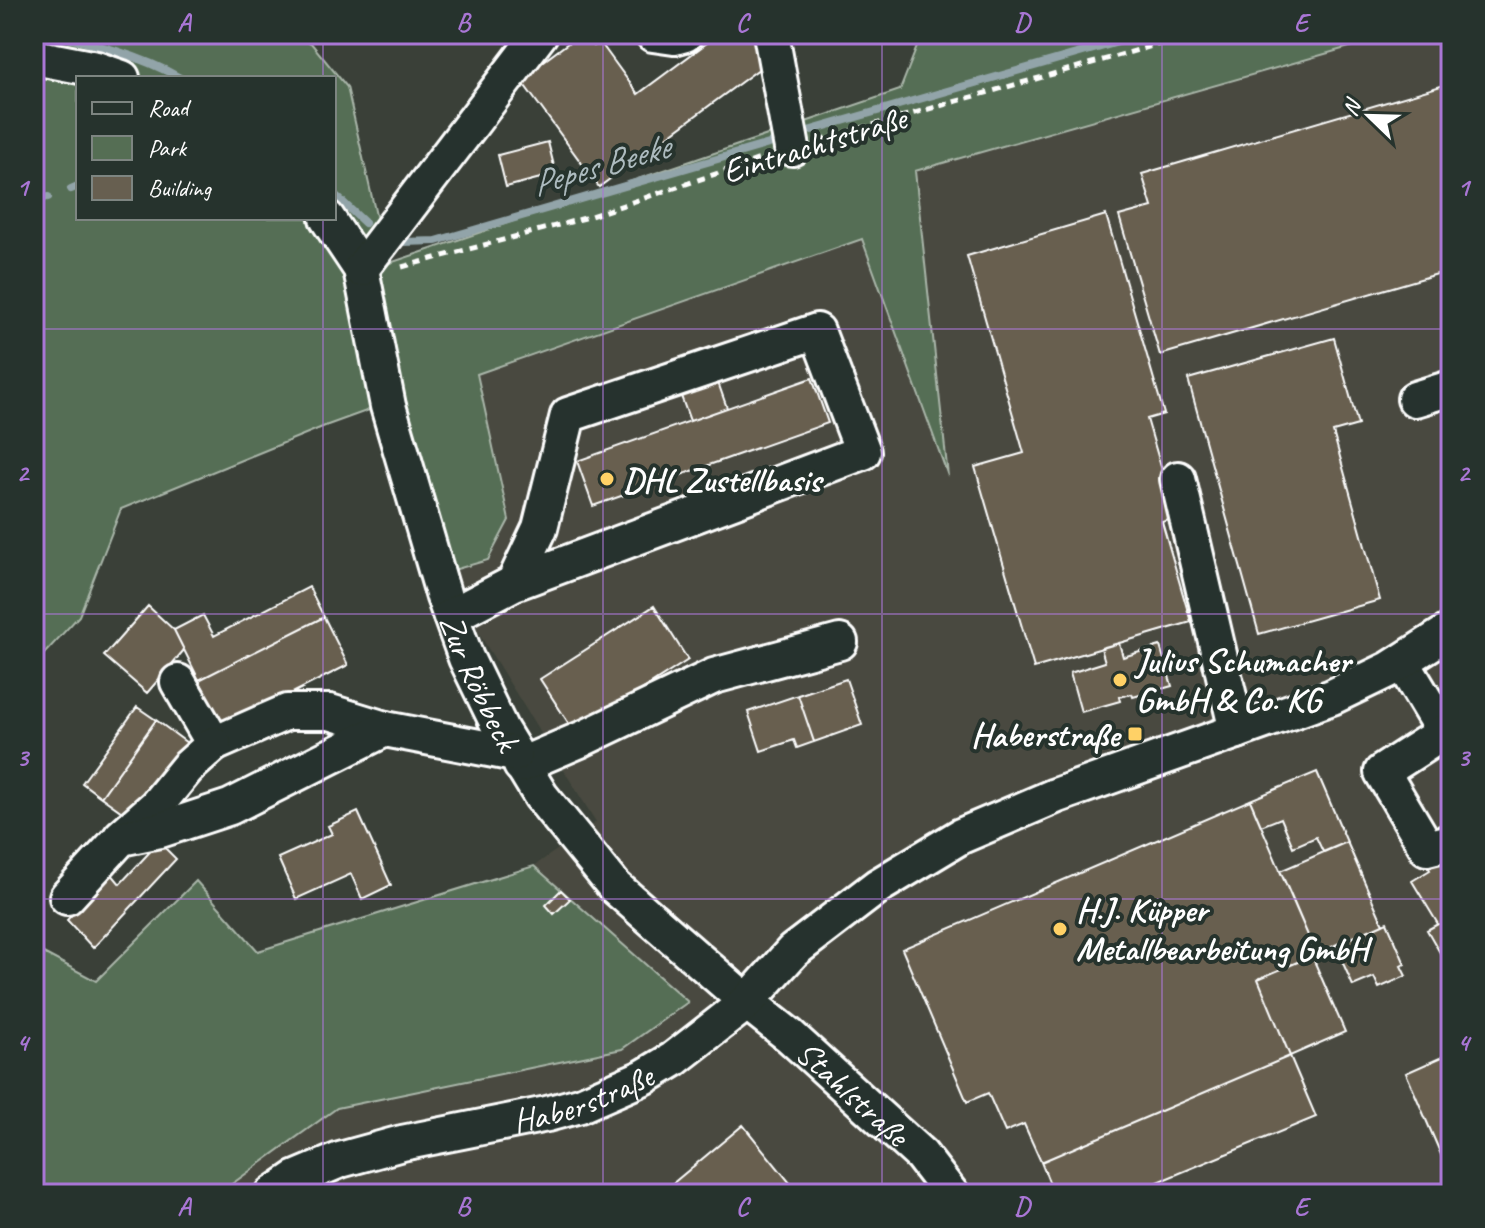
<svg xmlns="http://www.w3.org/2000/svg" width="1485" height="1228" font-family="Caveat,sans-serif">
  <style>
    .built { fill: #48493f }
    .green { fill: #556e54; stroke: #aab6aa; stroke-width: 2; fill-rule: evenodd }
    .lines { fill: none; stroke-linecap: round; stroke-linejoin: round }
    .stream { stroke: #92a4a9; stroke-width: 8 }
    .building { fill: #675f50; stroke: #fff; stroke-width: 2 }
    .minor-casing { stroke: #fff; stroke-width: 40 }
    .path { stroke: #fff; stroke-width: 5; stroke-dasharray: 8 6; stroke-linecap: butt }
    .minor { stroke: #26332d; stroke-width: 34 }
    .grid { fill: none; stroke: #a976d5; stroke-width: 2; stroke-opacity: 0.55 }
    .poi-dot { fill: #ffd166; stroke: #26332d; stroke-width: 3 }
    .labels { text-anchor: middle; stroke-width: 8; stroke-linejoin: round; paint-order: stroke }
    .street-label { font-size: 34px; fill: #fff; stroke: #26332d }
    .poi-label { font-size: 34px; font-weight: bold; fill: #fff; stroke: #26332d; text-anchor: start }
    .water-label { font-size: 36px; font-style: italic; fill: #adbbbf; stroke: #26332d }
    .neatline { fill: none; stroke: #a976d5; stroke-width: 3 }
    .grid-label { font-size: 26px; text-anchor: middle; font-weight: bold; fill: #a976d5 }
  </style>
  <rect width="100%" height="100%" fill="#3a4038"/>
  <filter id="ink" filterUnits="userSpaceOnUse"><feTurbulence type="fractalNoise" baseFrequency=".0125" numOctaves="2"/><feDisplacementMap in="SourceGraphic" scale="16" xChannelSelector="R" yChannelSelector="G"/><feConvolveMatrix kernelMatrix="1 2 1 2 8 2 1 2 1" color-interpolation-filters="sRGB"/></filter>
  <g filter="url(#ink)">
    <path class="built" d="M1395,34h56v1160h-1233l119,-86 285,-59 66,-47 -154,-136 62,-44 -115,-185 -31,-66 59,-51 -32,-146 385,-135 85,232 -32,-300z"/>
    <path class="green" d="M34,34h257l20,9 36,44 40,177 513,-174 22,-56h473l-480,137 33,305 -86,-237 -385,135 32,146 -21,40 -38,11 -48,-173 -77,28 -204,83 -42,107 -45,49zM78,78h256v140h-256z
      M534,866l154,136 -66,47 -285,59 -119,86h-184v-246l62,33 100,-100 62,70z"/>
    <g class="lines">
      <path class="stream" d="M46,34c40,6 98,23 134,44
        M801,133l345,-99
        M71,189l7,-3
        M334,194l31,29
        M34,201l14,-4
        M403,242l33,-1 343,-100"/>
    </g>
    <path class="building" d="M580,34h5l9,12 6,-4 38,52 81,-60h34l18,26 -172,127 -79,-108z
      M1451,83v187l-291,85 -41,-139 33,-9 -10,-33z
      M548,142l8,32 -50,13 -8,-32z
      M1106,215l58,199 -17,5 29,99 -14,4 29,100 -157,46 -59,-201 49,-14 -57,-197z
      M1334,338l24,87 -25,7 47,168 -121,34 -71,-255z
      M714,371l13,37 -37,13 -13,-36z
      M812,378l16,45 -235,83 -16,-45z
      M309,587l15,30 -125,63 -25,-50 29,-15 11,21z
      M148,606l26,24 10,20 -37,43 -43,-37z
      M654,606l34,54 -113,73 -35,-54z
      M324,617l24,48 -125,63 -24,-48z
      M1119,643l4,14 37,-11 12,40 -39,11 -1,-3 -13,3 1,4 -39,11 -11,-39 35,-11 -4,-14z
      M846,679l16,46 -48,17 -16,-47z
      M798,695l16,47 -17,6 -3,-8 -33,11 -13,-39z
      M137,707l19,13 -55,77 -19,-14z
      M156,720l31,23 -55,76 -31,-22z
      M1317,772l30,70 -24,10 -7,-15 -23,10 -12,-29 -20,8 -11,-26z
      M1250,800l66,154 -58,25 32,77 -249,106 -17,-38 -19,8 -17,-39 -21,9 -65,-153z
      M358,812l33,73 -29,14 -11,-25 -55,25 -18,-41 54,-24 -4,-8z
      M159,842l17,17 -83,89 -26,-28 44,-47 9,11z
      M1347,842l36,82 -67,30 -36,-83z
      M1439,856l4,7 8,-5v114l-24,-42 11,-6 -26,-43 18,-11 -4,-7z
      M561,890l9,9 -16,15 -8,-9z
      M1387,922l18,42 -4,2 5,10 -27,12 -5,-11 -21,9 -18,-41z
      M1312,956l33,76 -55,24 -32,-77z
      M1451,1053v125l-45,-105z
      M1290,1056l26,61 -187,77h-75l-13,-32z
      M743,1125l56,69h-139z"/>
    <g class="lines">
      <g class="minor-casing">
        <g id="minor">
          <path d="M653,34l21,3 11,-3"/>
          <path d="M771,34l21,114"/>
          <path d="M34,57l62,12 26,9"/>
          <path id="s1" d="M327,218l34,51 27,137 56,191 22,61 35,72 40,66 74,91 132,115 43,34 131,119 30,39"/>
          <path d="M361,269l179,-235"/>
          <path d="M1415,399l36,-11"/>
          <path d="M1178,479l59,252"/>
          <path d="M451,616l63,-33 349,-131 -46,-121 -249,84 -28,113 -26,55"/>
          <path d="M1402,662l49,82"/>
          <path d="M178,682l36,62 73,-32h43l55,17"/>
          <path d="M1444,732l-62,40 45,76 24,-6"/>
          <path d="M521,765l61,-26 132,-63 126,-34"/>
          <path d="M121,837l35,-31 31,-38 27,-24"/>
          <path d="M67,897l54,-59 39,-8 70,-23 155,-78 130,25"/>
          <path id="s2" d="M273,1194l22,-15 45,-19 62,-17 145,-29 33,-9 64,-28 30,-18 73,-57 46,-51 85,-65 83,-50 94,-40 277,-99 58,-28 61,-39"/>
        </g>
      </g>
      <path class="path" d="M819,140l376,-106
        M402,267l183,-49 178,-60"/>
      <use href="#minor" class="minor"/>
    </g>
  </g>
  <path class="grid" d="M323,34v44M603,34v1160M882,34v1160M1162,34v1160M323,218v976M34,329h1417M34,614h1417M34,899h1417"/>
  <g class="poi-dot">
    <circle cx="607" cy="479" r="8"/>
    <circle cx="1120" cy="680" r="8"/>
    <rect x="1127" y="726" width="16" height="16" rx="4"/>
    <circle cx="1060" cy="929" r="8"/>
  </g>
  <g class="labels">
    <g class="street-label">
      <text transform="translate(814 144) rotate(-17)" y="12">Eintrachtstraße</text>
      <text dy="12" stroke="none"><textPath href="#s1" startOffset="492">Zur Röbbeck</textPath></text>
      <text dy="12" stroke="none"><textPath href="#s2" startOffset="326">Haberstraße</textPath></text>
      <text dy="12" stroke="none"><textPath href="#s1" startOffset="1054">Stahlstraße</textPath></text>
    </g>
    <g class="poi-label">
      <text x="623" y="491">DHL Zustellbasis</text>
      <text x="1136" y="672">Julius Schumacher<tspan x="1136" dy="39">GmbH &amp; Co. KG</tspan></text>
      <text x="1119" y="746" text-anchor="end">Haberstraße</text>
      <text x="1076" y="921">H.J. Küpper<tspan x="1076" dy="39">Metallbearbeitung GmbH</tspan></text>
    </g>
    <g class="water-label">
      <text transform="translate(600 164) rotate(-16)" y="13">Pepes Beeke</text>
    </g>
  </g>
  <rect width="1485" height="1228" fill="none" stroke="#26332d" stroke-width="88"/>
  <rect x="76" y="76" width="260" height="144" fill="#26332d" stroke="#7d8581" stroke-width="2"/>
  <rect x="92" y="102" width="40" height="12" fill="#26332d" stroke="#7d8581" stroke-width="2"/>
  <text x="148" y="116" font-size="24" fill="#ffffff">Road</text>
  <rect x="92" y="136" width="40" height="24" fill="#556e54" stroke="#7d8581" stroke-width="2"/>
  <text x="148" y="156" font-size="24" fill="#ffffff">Park</text>
  <rect x="92" y="176" width="40" height="24" fill="#675f50" stroke="#7d8581" stroke-width="2"/>
  <text x="148" y="196" font-size="24" fill="#ffffff">Building</text>
  <g transform="translate(1369 116) rotate(293)" stroke="#26332d" stroke-width="6" paint-order="stroke">
  <path d="M0-6L14 30L0 20L-14 30Z" fill="#ffffff"/>
  <text y="-12" font-size="22" font-weight="bold" text-anchor="middle" fill="#ffffff">N</text>
  </g>
  <rect x="44" y="44" width="1397" height="1140" class="neatline"/>
  <g class="grid-label">
    <text x="184" y="31">A</text>
    <text x="463" y="31">B</text>
    <text x="742" y="31">C</text>
    <text x="1022" y="31">D</text>
    <text x="1301" y="31">E</text>
    <text x="22" y="196">1</text>
    <text x="1463" y="196">1</text>
    <text x="22" y="481">2</text>
    <text x="1463" y="481">2</text>
    <text x="22" y="766">3</text>
    <text x="1463" y="766">3</text>
    <text x="22" y="1051">4</text>
    <text x="1463" y="1051">4</text>
    <text x="184" y="1215">A</text>
    <text x="463" y="1215">B</text>
    <text x="742" y="1215">C</text>
    <text x="1022" y="1215">D</text>
    <text x="1301" y="1215">E</text>
  </g>
</svg>
